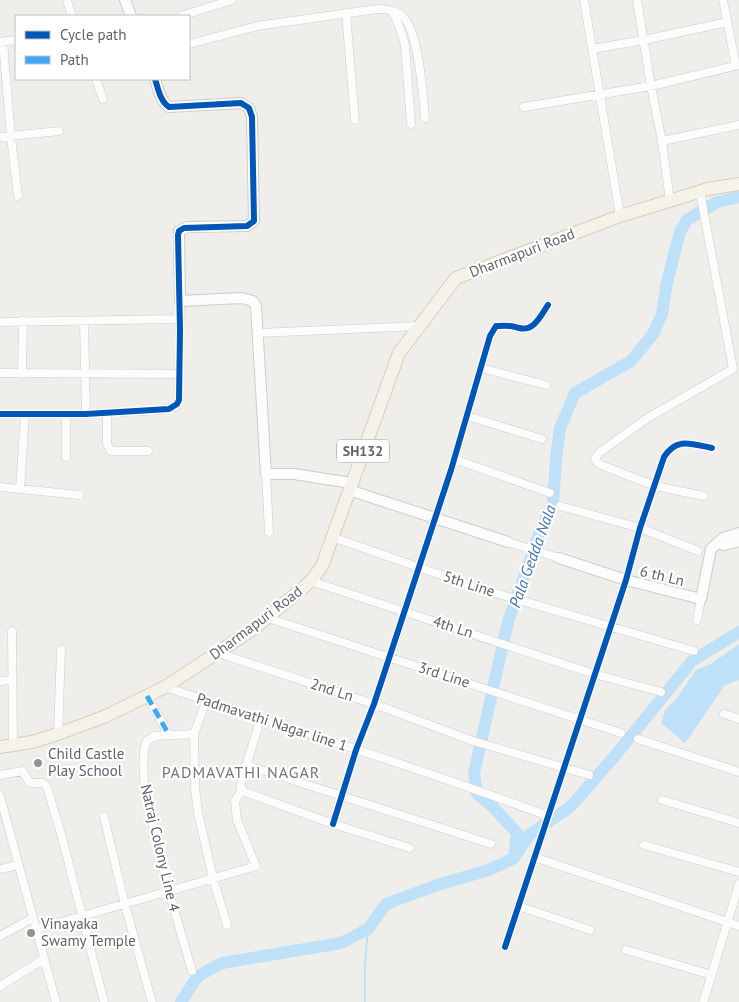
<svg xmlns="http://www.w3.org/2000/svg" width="739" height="1002" font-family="'PT Sans',sans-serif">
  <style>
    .water { fill: #bfe0f9 }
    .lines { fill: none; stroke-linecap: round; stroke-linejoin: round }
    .stream { stroke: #bfe0f9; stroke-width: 2 }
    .river { stroke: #bfe0f9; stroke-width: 12 }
    .minor-casing { stroke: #cbcccc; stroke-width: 9 }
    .tertiary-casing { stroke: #cbcccc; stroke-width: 12 }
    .primary-casing { stroke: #d7ceb8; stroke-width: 14 }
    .minor { stroke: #fdfcfc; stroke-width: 8 }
    .tertiary { stroke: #fdfcfc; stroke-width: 10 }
    .primary { stroke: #f4f2e9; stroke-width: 12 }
    .quiet { stroke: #3fa9f5; stroke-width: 5; stroke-dasharray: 10 5; stroke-linecap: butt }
    .cycleway-casing { stroke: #fff; stroke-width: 9 }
    .cycleway { stroke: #0057b8; stroke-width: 6 }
    .poi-dot { fill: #919496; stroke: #fff; stroke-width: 2 }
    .labels { text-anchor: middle; stroke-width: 4.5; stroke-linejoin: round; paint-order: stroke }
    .shield { fill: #fff; stroke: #8f9295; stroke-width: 1 }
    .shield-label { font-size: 14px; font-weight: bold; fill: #5f6368 }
    .street-label { font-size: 15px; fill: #5f6368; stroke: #fff }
    .poi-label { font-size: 15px; fill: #5f6368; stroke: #fff; text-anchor: start }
    .water-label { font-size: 16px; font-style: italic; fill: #4174aa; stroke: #fff }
    .neighbourhood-label { font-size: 16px; letter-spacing: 1px; fill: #70757a; stroke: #fff }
  </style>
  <rect width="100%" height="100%" fill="#efeeea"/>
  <path class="water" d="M739,644v36l-14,5 -40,58 -24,-20 4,-13 12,-12 19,-28 15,-6z"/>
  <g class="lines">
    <path class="stream" d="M365,1002v-38l3,-35"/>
    <path class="river" d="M514,858l3,-25 -24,-26 -16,-13 -3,-21 34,-151 32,-91 13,-27 3,-46 4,-30 15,-35 56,-32 22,-27 9,-20 5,-32 13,-50 7,-12 30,-18 22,-5
      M181,1002l17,-26 24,-13 119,-20 27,-14 18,-25 51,-19 52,-15 25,-12 15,-23 41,-28 44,-50 78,-96 47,-29"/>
    <g class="minor-casing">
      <path id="minor" d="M67,0l5,16
        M584,0l36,216
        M637,0l14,86 11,55 8,60
        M723,0l13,66
        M392,11l8,17 5,17 6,79
        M346,14l9,106
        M181,16l51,-16
        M0,42l16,-2
        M3,42l8,95 7,59
        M189,44l68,-18 120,-17c7,0 16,1 23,5 19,11 23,83 25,104
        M592,49l52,-9 83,-18
        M96,79l7,20
        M524,107l127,-21 88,-21
        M0,137l59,-6
        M662,141l77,-16
        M700,192l33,177 -87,50 -47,34 -4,6 2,3 4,3 54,21 49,10
        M84,321l2,93
        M0,322l179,-3
        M258,333l162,-7
        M481,368l65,17
        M0,373l179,1
        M22,374l1,-53
        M107,413v31l4,7h37
        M0,414h86l76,-4 13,-3 4,-7 1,-99
        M467,416l75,23
        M66,457v-43
        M454,459l96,34
        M266,474l3,58
        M0,487l79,8
        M20,489l5,-75
        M560,506l80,22 58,23
        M332,537l146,51 216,63
        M508,542l51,16
        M311,581l283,93 67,18
        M268,618l353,115
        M697,620l4,-21
        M12,631l1,114
        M218,653l156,51 99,37 116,34
        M0,681l12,-1
        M165,687c128,42 257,82 383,129
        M147,696l22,39
        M206,701l-12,33 1,54 3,25 15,65 14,47
        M724,714l15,5
        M261,717l-20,66v5l4,4 88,32 77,24
        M58,734l3,-84
        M638,739l101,33
        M246,765l245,79
        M0,775l22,-4 8,12h13l4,4 15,50 42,165
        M0,796l56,206
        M662,800l77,23
        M104,817l21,88 27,97
        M333,824l23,-74 18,-46 77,-234 39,-134 6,-10h3c7,-1 13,0 20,2 15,4 22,-13 29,-23
        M644,845l95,27
        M534,857l205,69
        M0,869l19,-4
        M518,906l72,24
        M37,929l219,-63 -19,-46 -2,-19 7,-11
        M0,936l33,-18
        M505,947l121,-367 14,-52 24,-71c13,-20 27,-13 48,-9
        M626,950l86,25
        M192,971l-23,-79 -23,-95c-2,-15 -5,-43 1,-56l8,-5 39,-2
        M0,986l44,-27
        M704,1000l35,-116"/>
    </g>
    <g class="tertiary-casing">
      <path id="tertiary" d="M125,0l6,16
        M155,79c3,9 5,22 14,28l72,-4 8,5 3,9 2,104 -7,5 -60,1 -8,4 1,70 61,-3 12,3 3,5 10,168h28l57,9
        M349,490l159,52
        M718,543l6,2 15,-4
        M559,558l67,22 75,19 10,-50 12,-11 16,-5"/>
    </g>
    <g class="primary-casing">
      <path id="primary" d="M0,747l32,-5 26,-8 48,-18 59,-29 90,-59 56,-47 11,-15 77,-213 57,-75 164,-62 88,-27 31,-5"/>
    </g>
    <use href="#minor" class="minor"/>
    <use href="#tertiary" class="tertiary"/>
    <use href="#primary" class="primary"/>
    <path class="quiet" d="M147,696l22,39"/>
    <g class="cycleway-casing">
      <path id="cycleway" d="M0,414h86l83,-5 8,-5 2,-4 1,-70 -2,-95 1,-4 5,-3 63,-2 7,-5 -2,-104 -3,-9 -8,-5 -72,4c-9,-6 -11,-19 -14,-28
        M333,824l23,-74 18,-46 77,-234 39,-134 6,-10h3c7,-1 13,0 20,2 15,4 22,-13 29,-23
        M505,947l121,-367 14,-52 24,-71c13,-20 27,-13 48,-9"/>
    </g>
    <use href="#cycleway" class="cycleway"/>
  </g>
  <g class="poi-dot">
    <circle cx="38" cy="763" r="5"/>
    <circle cx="31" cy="933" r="5"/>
  </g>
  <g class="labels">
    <rect class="shield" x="337" y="439.5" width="52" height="23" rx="4"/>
    <g class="shield-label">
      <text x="363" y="456">SH132</text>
    </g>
    <g class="street-label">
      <text transform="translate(522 253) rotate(-21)" y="5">Dharmapuri Road</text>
      <text transform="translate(662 576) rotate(14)" y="5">6 th Ln</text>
      <text transform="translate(469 584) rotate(18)" y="5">5th Line</text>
      <text transform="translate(256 623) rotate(-37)" y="5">Dharmapuri Road</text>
      <text transform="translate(453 627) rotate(18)" y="5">4th Ln</text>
      <text transform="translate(444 675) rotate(18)" y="5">3rd Line</text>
      <text transform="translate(332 690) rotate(18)" y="5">2nd Ln</text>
      <text transform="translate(272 722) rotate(18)" y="5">Padmavathi Nagar line 1</text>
      <text transform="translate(160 848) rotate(77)" y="5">Natraj Colony Line 4</text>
    </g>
    <g class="poi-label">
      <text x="48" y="759">Child Castle<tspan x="48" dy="17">Play School</tspan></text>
      <text x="41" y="929">Vinayaka<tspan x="41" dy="17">Swamy Temple</tspan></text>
    </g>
    <g class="water-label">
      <text transform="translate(532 556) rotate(-70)" y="6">Pala Gedda Nala</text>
    </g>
    <g class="neighbourhood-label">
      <text x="241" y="778">PADMAVATHI NAGAR</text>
    </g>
  </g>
  <rect x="15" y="15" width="175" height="65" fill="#ffffff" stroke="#bfc1c3"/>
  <rect x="25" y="31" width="25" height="8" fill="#0057b8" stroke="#bfc1c3"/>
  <text x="60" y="40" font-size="15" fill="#5f6368">Cycle path</text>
  <rect x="25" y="56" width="25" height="8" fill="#3fa9f5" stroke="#bfc1c3"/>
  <text x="60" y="65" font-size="15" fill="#5f6368">Path</text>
</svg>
